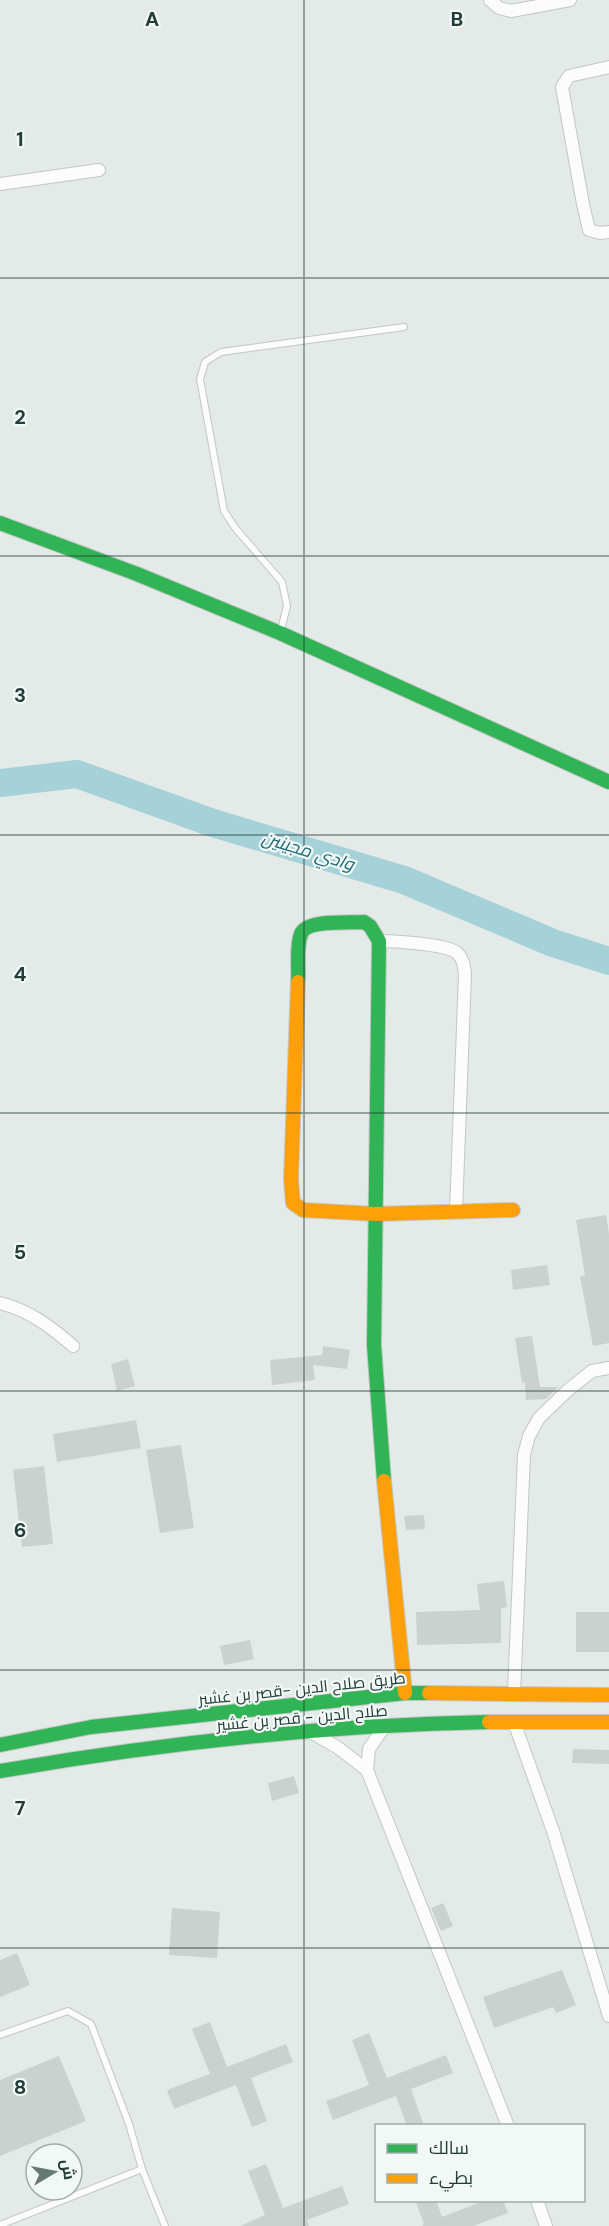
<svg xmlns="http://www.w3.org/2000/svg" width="609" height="2226" font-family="'DM Sans',Cairo,sans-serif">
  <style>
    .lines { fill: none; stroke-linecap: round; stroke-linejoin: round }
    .river { stroke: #a5d2d8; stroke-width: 28 }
    .building { fill: #cbd1ce }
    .lane-casing { stroke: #c1c7c4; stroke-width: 8 }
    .street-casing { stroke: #c1c7c4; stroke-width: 14 }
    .fast-casing { stroke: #c0c7c4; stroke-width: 16 }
    .slow-casing { stroke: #c0c7c4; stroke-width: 16 }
    .lane { stroke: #fbfcfb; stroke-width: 6 }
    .street { stroke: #fbfcfb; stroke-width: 12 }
    .fast { stroke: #30b455; stroke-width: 14 }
    .slow { stroke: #ff9f0a; stroke-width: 14 }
    .grid { fill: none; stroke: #223d35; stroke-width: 1.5; stroke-opacity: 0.55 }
    .labels { text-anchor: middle; stroke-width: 4.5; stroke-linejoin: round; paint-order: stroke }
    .street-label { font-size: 16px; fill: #223d35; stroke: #f2f8f5 }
    .water-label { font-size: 18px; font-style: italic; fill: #1d6a78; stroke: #f2f8f5 }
    .grid-label { font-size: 20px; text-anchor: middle; font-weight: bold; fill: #223d35; stroke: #f2f8f5; stroke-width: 4.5; stroke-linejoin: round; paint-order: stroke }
  </style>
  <rect width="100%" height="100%" fill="#e4eae7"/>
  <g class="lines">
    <path class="river" d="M0,783l77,-9 136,49 191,57 149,63 56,18"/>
  </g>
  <path class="building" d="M606,1215l3,19v109l-16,3 -13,-70h5l-9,-56z
    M547,1265l3,20 -37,5 -2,-20z
    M532,1336l8,51h18l-12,12 -20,1 -1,-18 -3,1 -7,-45z
    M323,1346l27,4 -3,19 -34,-4 2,15 -43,5 -2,-25 52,-5z
    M128,1359l7,27 -18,5 -6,-27z
    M136,1420l5,28 -84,14 -4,-28z
    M181,1445l13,83 -34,5 -14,-83z
    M44,1466l9,78 -31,3 -9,-77z
    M424,1515l1,14 -19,1 -2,-14z
    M504,1581l3,26 -6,1v35l-84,2 -1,-33 64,-2 -3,-26z
    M576,1612h33v40h-33z
    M250,1640l4,19 -30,6 -4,-19z
    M573,1749l36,1v14l-37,-1z
    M294,1776l5,17 -27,8 -4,-18z
    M443,1903l10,23 -12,5 -10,-23z
    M172,1908l48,4 -3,46 -48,-3z
    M17,1953l13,32 -30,12v-37z
    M562,1970l14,35 -20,8 -3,-6 -59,21 -11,-31z
    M210,2022l17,45 59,-23 7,18 -42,16 16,43 -15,6 -16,-42 -62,24 -7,-19 43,-16 -18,-45z
    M369,2033l18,45 59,-23 7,18 -42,16 13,37h-17l-11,-30 -63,24 -7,-19 43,-16 -17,-45z
    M59,2056l27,65 -86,35v-76z
    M266,2164l17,44 59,-22 7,18 -42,16 2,6h-69l25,-11 -17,-44z
    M415,2200h21l6,17 44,-17h17l5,13 -35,13h-51l2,-2z"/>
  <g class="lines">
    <g class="lane-casing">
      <path id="lane" d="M281,630l6,-24 -5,-24 -46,-53 -12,-18 -24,-132 5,-17 16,-10 183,-25
        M0,2035l68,-24 23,13 38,100 13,45 23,57
        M0,2225l142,-56"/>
    </g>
    <g class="street-casing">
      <path id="street" d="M490,0l9,8 12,3 59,-11
        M609,67l-40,9 -7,11 21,117 6,26 11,3 9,-1
        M0,184l99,-14
        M379,941c15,0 65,3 77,11 7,5 8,14 9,22l-9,238
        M0,1303c29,7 51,24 73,43
        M514,1693l10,-238 5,-19 10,-18 28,-27 25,-20 17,-3
        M514,1722l39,109 56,185
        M384,1727l-15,22 -2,21 141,356
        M314,1734l23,13 30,23
        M537,2200l9,26"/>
    </g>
    <g class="fast-casing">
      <path id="fast" d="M0,523l137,51 143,59 329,149
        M298,982c1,-13 -2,-36 3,-48 5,-15 49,-11 63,-12l6,4 9,15 -5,404 10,136
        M0,1745l91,-18 314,-34h24
        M0,1771c162,-28 325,-46 489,-49"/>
    </g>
    <g class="slow-casing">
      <path id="slow" d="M298,982l-7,197 2,24 10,7 73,4 137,-4
        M384,1481l21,212
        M429,1693l180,2
        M489,1722h120"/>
    </g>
    <use href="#lane" class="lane"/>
    <use href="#street" class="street"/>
    <use href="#fast" class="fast"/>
    <use href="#slow" class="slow"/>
  </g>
  <path class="grid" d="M304,0v2226M0,278h609M0,556h609M0,835h609M0,1113h609M0,1391h609M0,1670h609M0,1948h609"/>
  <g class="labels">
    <g class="street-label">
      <text transform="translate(302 1688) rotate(-6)" y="6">طريق صلاح الدين -قصر بن غشير</text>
      <text transform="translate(302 1717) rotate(-5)" y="6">صلاح الدين - قصر بن غشير</text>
    </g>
    <g class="water-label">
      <text transform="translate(308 851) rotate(17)" y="6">وادي مجينين</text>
    </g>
  </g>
  <g class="grid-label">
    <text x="152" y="26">A</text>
    <text x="457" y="26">B</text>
    <text x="20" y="146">1</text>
    <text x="20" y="424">2</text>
    <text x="20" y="702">3</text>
    <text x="20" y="981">4</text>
    <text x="20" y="1259">5</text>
    <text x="20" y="1537">6</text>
    <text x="20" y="1815">7</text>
    <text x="20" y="2094">8</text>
  </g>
  <rect x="375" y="2124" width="210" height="78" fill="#f2f8f5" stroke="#9fada8" stroke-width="1.5"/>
  <rect x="387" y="2144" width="30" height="9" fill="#30b455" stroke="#9fada8" stroke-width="1.5"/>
  <text x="429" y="2154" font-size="18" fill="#223d35">سالك</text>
  <rect x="387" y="2174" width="30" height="9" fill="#ff9f0a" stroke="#9fada8" stroke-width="1.5"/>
  <text x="429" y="2184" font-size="18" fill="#223d35">بطيء</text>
  <g transform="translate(54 2172) rotate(80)"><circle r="28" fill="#f2f8f5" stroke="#9fada8" stroke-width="1.5"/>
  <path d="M0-4.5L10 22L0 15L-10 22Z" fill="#667a73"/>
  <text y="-9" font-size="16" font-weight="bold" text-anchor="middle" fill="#223d35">ش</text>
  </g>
</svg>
